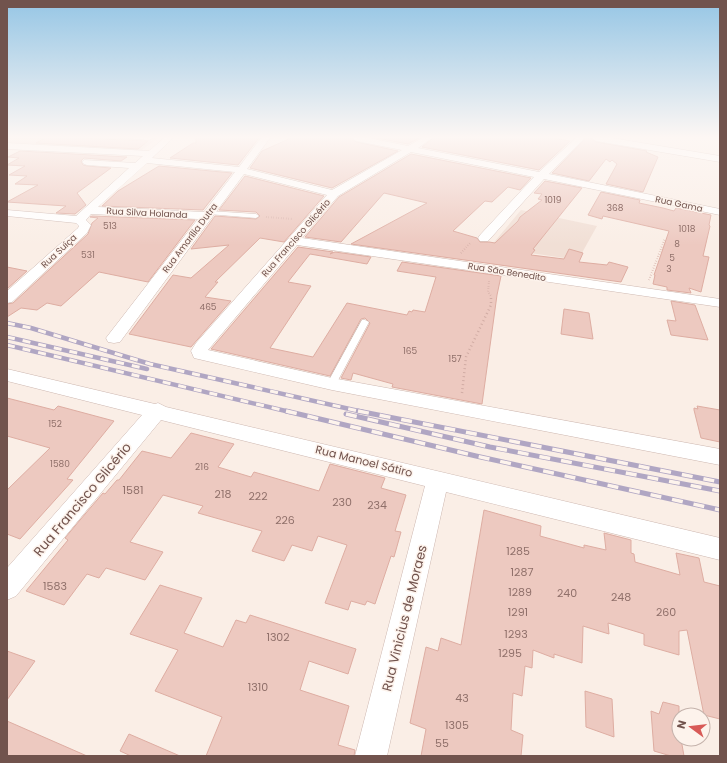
<svg xmlns="http://www.w3.org/2000/svg" width="727" height="763" font-family="Poppins,sans-serif">
  <style>
    .residential { fill: #f1dfd5 }
    .building { fill: #edc9c0; stroke: #deada2 }
    .lines { fill: none; stroke-linecap: round; stroke-linejoin: round }
    .lane-casing { stroke: #cdb7b0; stroke-width: 1 }
    .street-casing { stroke: #cdb7b0; stroke-width: 1 }
    .path-far1 { stroke: #d1aca4; stroke-width: 2; stroke-dasharray: 0.5 2; stroke-linecap: butt }
    .path { stroke: #d1aca4; stroke-width: 2.5; stroke-dasharray: 1 3; stroke-linecap: butt }
    .lane { fill: #fff; fill-rule: evenodd }
    .street { fill: #fff; fill-rule: evenodd }
    .rail-far1-casing { stroke: #b0a6c3; stroke-width: 4.5 }
    .rail-casing { stroke: #b0a6c3; stroke-width: 5 }
    .rail-far1 { stroke: #fdf3ec; stroke-width: 3; stroke-dasharray: 8; stroke-linecap: butt }
    .rail { stroke: #fdf3ec; stroke-width: 3.5; stroke-dasharray: 11; stroke-linecap: butt }
    .labels { text-anchor: middle; stroke-width: 3; stroke-linejoin: round; paint-order: stroke }
    .number-label { font-size: 9px; fill: #90706a }
    .far-street-label { font-size: 9px; fill: #71534d; stroke: #fdf3ec }
    .street-label { font-size: 11px; fill: #71534d; stroke: #fdf3ec }
    .near-number-label { font-size: 11px; fill: #90706a }
    .near-street-label { font-size: 13px; fill: #71534d; stroke: #fdf3ec }
  </style>
  <rect width="100%" height="100%" fill="#faeee6"/>
  <path class="residential" d="M7,138h151l-23,17 -128,-5z
    M521,210l76,16 -19,34 -88,-13z"/>
  <path class="building" d="M45,138h34l69,3 -10,8 -102,-6z
    M196,138h63l-21,27 -68,-7 23,-15h3z
    M291,138h60l5,4 42,9 -66,37 -82,-20 12,-17z
    M377,138h42l-11,6z
    M433,138h119l18,3 -31,29 -117,-23z
    M586,138h5l5,4 51,9 -1,1 12,5 -15,35 -37,-8 11,-20 -5,-4 -2,2 -4,-3 -17,22 -37,-8z
    M20,151l107,6 -6,4 -37,-3 -3,3 2,4 4,1 24,2 -34,25 9,12 -11,9 -19,-1 10,-7 -59,-4 31,-17 -23,-1 12,-8 -18,-1 16,-9 -18,-1 12,-7 -11,-1z
    M411,154l120,24 -11,12 -12,-3 -16,15 -7,-1 -32,30 24,7 3,4h9l6,1 23,-22 2,-4 22,-17 -4,-1 4,-5 -8,-1 11,-12 37,7 -49,61 2,1 -4,5 33,4 5,-10 14,4 -4,9 28,3 2,-3 19,5 -7,15 -270,-38 76,-41 -43,-10 -43,49 -36,-5 34,-40z
    M159,166l73,7 -29,37 -101,-4 16,-15z
    M245,176l79,20 -40,46 -24,-4 -45,44h3l-13,15 26,4 -40,46 -62,-13 44,-59 18,3 38,-33 -38,4 24,-33 41,3 4,-3 -4,-4 -37,-2z
    M601,192l39,8 -1,3 24,5 11,3 2,-3 35,7 -2,10 1,1 -7,30 6,1 -8,35 -12,-4 2,5 -24,-3v-3l-14,-3 2,-9h-1l15,-44 -66,-15 -1,3 -14,-4z
    M92,216l103,4 -47,62 -49,-10 -38,34 -14,-3 -10,7 -16,-2 -14,9v-13l6,-1 75,-69 4,-11 6,-5 -8,-1z
    M298,247l35,5 -3,2 5,-2 36,5 -4,7 -57,-10 -22,28 23,4 -41,62 43,9 34,-54 60,12 2,-4 3,1 1,-2 12,2 11,-35 -39,-6 5,-9 99,14 -4,19 -15,109 -90,-17 1,-3 -40,-11 -2,7 -10,-2 29,-55 -5,-5 -4,1 -31,57 -119,-27z
    M7,267l20,4 -20,18z
    M671,301l24,4 13,35 -37,-5 -4,-15 9,1z
    M564,309l25,4 4,26 -32,-5z
    M7,398l47,12 4,-4 56,15 -47,58 6,1 -53,59 -13,-5v-44l43,-42 -43,-12z
    M697,406l23,4v32l-19,-4 -7,-28v-2l4,1z
    M191,433l43,11 -16,23 33,10 3,-5 65,19 11,-27 55,14 -4,10 25,7 -11,36 6,1 -7,25 -3,-1 -16,48 -8,-3 -2,4 -14,-4 -3,9 -23,-7 22,-58 -29,-9 -6,15 -20,-6 -8,16 -32,-10 10,-20 -64,-18 5,-7 -40,-11 -33,47 33,10 -18,28 -39,-12 -7,10 -12,-4 -23,31 -38,-14 42,-51 -3,-2 15,-18 23,-27 2,1 12,-14h2l23,-29 29,7z
    M484,510l57,16 -1,10 44,12v-3l22,5 -2,-17 27,7v13l3,1 1,8 45,13 -4,-22 23,5 5,24 16,4v133l-16,-4 -17,-85 -8,1v24l-35,-10v-11l-36,-11 1,11 -26,-8 -1,37 -28,-9v4l-21,-8 -1,18 -7,-2 -3,30 -9,-3 -2,37 12,5 -2,21h-100l5,-27 -16,-6 16,-76 12,4 3,-13 20,7z
    M160,585l42,13 -18,35 39,14 13,-27 10,3 4,-8 106,34 -8,25 -39,-13 -9,29 49,16 -11,39 17,5 -1,6h-148l16,-39 -67,-26 23,-41 -48,-16z
    M7,651l28,10 -28,39z
    M585,691l27,8 2,38 -28,-10z
    M663,702l16,4v33h2l3,17h-13l-17,-5 -3,-40 8,3z
    M7,721l80,35h-80z
    M129,734l51,22h-49l-11,-5z"/>
  <g class="lines">
    <g class="lane-casing">
      <path id="lane" d="M125,138h26v1l-2,1z
        M210,211l46,3 3,2 -3,2 -48,-4v-2z
        M362,320h3l4,2 -34,64h-6l-2,-2z"/>
    </g>
    <g class="street-casing">
      <path id="street" d="M164,138h9l-21,20 87,9 22,-29h9l-23,31 85,21 70,-40 -46,-9 -4,-3h17l39,8 14,-8h10l-14,10 121,24 37,-34h9l-36,36 171,35v6l-176,-36 -56,62h-8l-2,-3 2,-3 54,-58 -123,-25 -73,44 -36,42 418,61v8l-423,-62 -89,105 124,28 388,71v16l-388,-75 -138,-32 -3,-7 5,-8 131,-148 -83,-21 -124,168 -6,1 -6,-1 -2,-4 92,-119 -107,-5 -5,6 5,5 -4,8 -75,69 -5,1v-12l71,-63 1,-2 -3,-3 -69,-7v-6l69,6 53,-48 -42,-3 -3,-1 -2,-2 2,-2 51,3 8,-7 -136,-7v-6l142,8zM147,163l88,9 -31,40 -106,-5z
        M592,138h20l108,18v6l-124,-21z
        M7,369l148,35 3,-1 8,4 554,131v22l-274,-68 -59,264h-32l70,-270 -264,-66 -145,176 -9,4v-32l135,-153 -135,-34z"/>
    </g>
    <path class="path-far1" d="M266,217l27,2
      M461,253l10,-11
      M649,280l16,-42
      M489,281l-1,11 3,4"/>
    <path class="path" d="M462,393l4,-36 25,-52v-10"/>
    <use href="#lane" class="lane"/>
    <use href="#street" class="street"/>
    <g class="rail-far1-casing">
      <path id="rail-far1" d="M7,323l24,5 119,36 213,48
        M7,337l140,32
        M7,345l283,67"/>
    </g>
    <g class="rail-casing">
      <path id="rail" d="M286,411l190,45 244,54
        M358,411l362,71
        M346,414l144,33 230,44"/>
    </g>
    <use href="#rail-far1" class="rail-far1"/>
    <use href="#rail" class="rail"/>
  </g>
  <linearGradient id="sky" x2="0" y2="1"><stop stop-color="#96c6e5"/><stop offset="0.56" stop-color="#fdf7f4"/><stop offset="1" stop-color="#fdf7f4" stop-opacity="0"/></linearGradient>
  <rect width="727" height="245" fill="url(#sky)"/>
  <g class="labels">
    <g class="number-label">
      <text x="553" y="203">1019</text>
      <text x="615" y="211">368</text>
      <text x="110" y="229">513</text>
      <text x="687" y="232">1018</text>
      <text x="677" y="247">8</text>
      <text x="88" y="258">531</text>
      <text x="672" y="261">5</text>
      <text x="669" y="272">3</text>
      <text x="208" y="310">465</text>
      <text x="410" y="354">165</text>
      <text x="455" y="362">157</text>
      <text x="55" y="427">152</text>
      <text x="60" y="467">1580</text>
      <text x="202" y="470">216</text>
    </g>
    <g class="far-street-label">
      <text transform="translate(679 204) rotate(12)" y="3">Rua Gama</text>
      <text transform="translate(147 213) rotate(3)" y="3">Rua Silva Holanda</text>
      <text transform="translate(190 238) rotate(-53)" y="3">Rua Amarília Dutra</text>
      <text transform="translate(296 238) rotate(-49)" y="3">Rua Francisco Glicério</text>
      <text transform="translate(59 251) rotate(-43)" y="3">Rua Suíça</text>
      <text transform="translate(507 272) rotate(9)" y="3">Rua São Benedito</text>
    </g>
    <g class="street-label">
      <text transform="translate(364 461) rotate(14)" y="4">Rua Manoel Sátiro</text>
    </g>
    <g class="near-number-label">
      <text x="133" y="494">1581</text>
      <text x="223" y="498">218</text>
      <text x="258" y="500">222</text>
      <text x="342" y="506">230</text>
      <text x="377" y="509">234</text>
      <text x="285" y="524">226</text>
      <text x="518" y="555">1285</text>
      <text x="522" y="576">1287</text>
      <text x="55" y="590">1583</text>
      <text x="520" y="596">1289</text>
      <text x="567" y="597">240</text>
      <text x="621" y="601">248</text>
      <text x="518" y="616">1291</text>
      <text x="666" y="616">260</text>
      <text x="516" y="638">1293</text>
      <text x="278" y="641">1302</text>
      <text x="510" y="657">1295</text>
      <text x="258" y="691">1310</text>
      <text x="462" y="702">43</text>
      <text x="457" y="729">1305</text>
      <text x="442" y="747">55</text>
    </g>
    <g class="near-street-label">
      <text transform="translate(82 499) rotate(-50)" y="5">Rua Francisco Glicério</text>
      <text transform="translate(404 618) rotate(-76)" y="5">Rua Vinicius de Moraes</text>
    </g>
  </g>
  <rect width="727" height="763" fill="none" stroke="#71534d" stroke-width="16"/>
  <g transform="translate(691 727) rotate(285)"><circle r="19" fill="#fdf3ec" stroke="#c5b3ac"/>
  <path d="M0-3L7 15L0 10L-7 15Z" fill="#d85a57"/>
  <text y="-6" font-size="11" font-weight="bold" text-anchor="middle" fill="#71534d">N</text>
  </g>
</svg>
